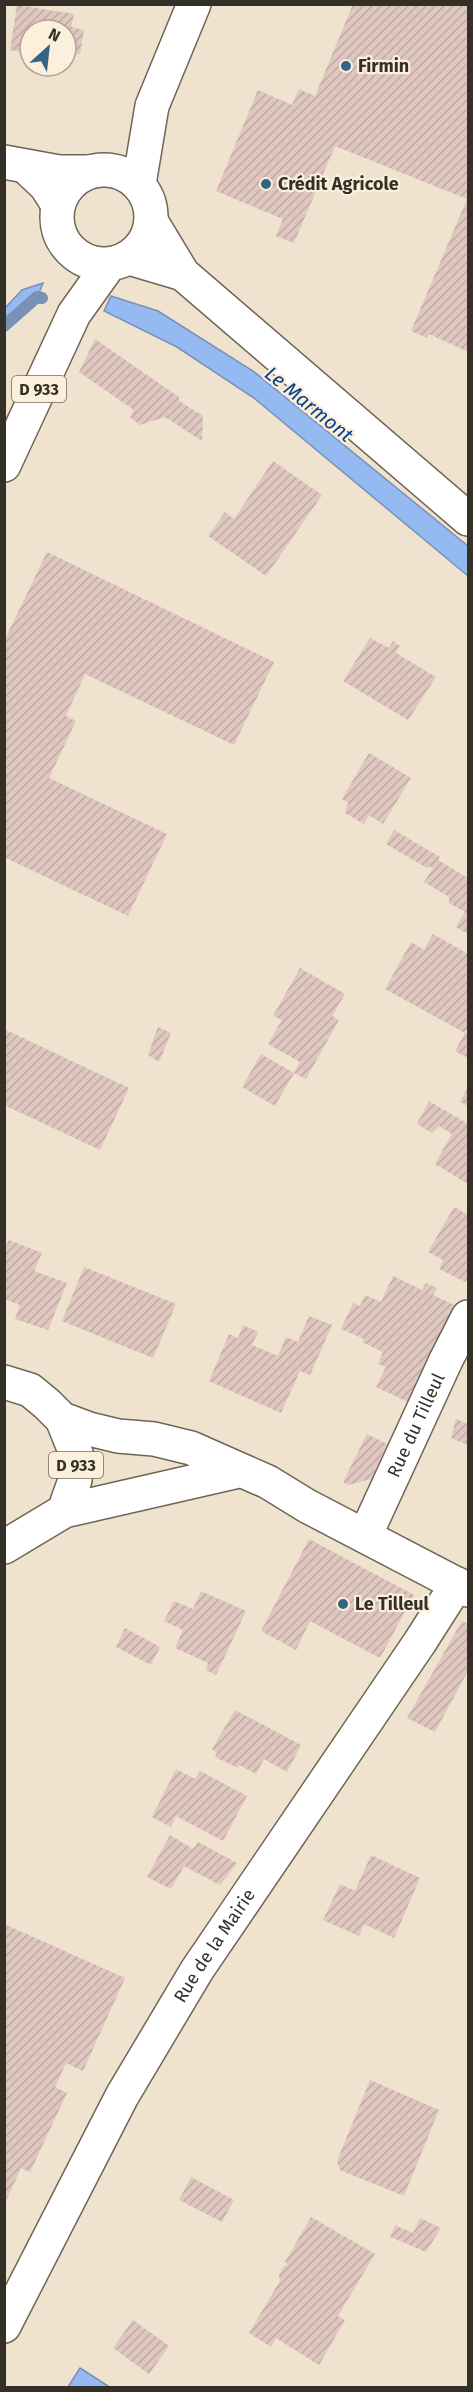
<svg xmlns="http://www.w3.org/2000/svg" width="473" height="2392" font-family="'Fira Sans',sans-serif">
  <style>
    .water { fill: #95baf2; stroke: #7891b5; stroke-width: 1.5 }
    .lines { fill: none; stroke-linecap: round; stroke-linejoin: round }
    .stream { stroke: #7891b5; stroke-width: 12 }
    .building { fill: url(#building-hatch) }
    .minor-casing { stroke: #706554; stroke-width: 36 }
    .major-casing { stroke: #706554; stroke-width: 36 }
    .minor { stroke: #fff; stroke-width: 33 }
    .major { stroke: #fff; stroke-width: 33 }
    .poi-dot { fill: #336583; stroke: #fcefdb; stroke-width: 2 }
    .labels { text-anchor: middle; stroke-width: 4.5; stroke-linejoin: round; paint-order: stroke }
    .shield { fill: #fcefdb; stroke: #70695e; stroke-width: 1.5 }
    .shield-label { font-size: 16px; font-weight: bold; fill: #343028 }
    .poi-label { font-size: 18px; font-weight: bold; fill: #343028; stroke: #fcefdb; text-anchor: start }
    .street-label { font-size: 18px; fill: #343028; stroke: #fcefdb }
    .water-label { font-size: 20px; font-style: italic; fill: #064190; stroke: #fcefdb }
  </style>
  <defs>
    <pattern id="building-hatch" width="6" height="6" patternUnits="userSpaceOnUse" patternTransform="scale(1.5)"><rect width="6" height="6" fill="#dfc6bf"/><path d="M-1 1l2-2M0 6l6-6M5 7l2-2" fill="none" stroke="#c0aaa4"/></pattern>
  </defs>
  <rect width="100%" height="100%" fill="#efe2ce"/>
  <path class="water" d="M43,283l-9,23 -29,23v-21l17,-18z
    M111,296l47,15 95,60 215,175v30l-214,-178 -77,-51 -73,-36z
    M80,2368l28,18 -2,1h-38z"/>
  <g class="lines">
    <path class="stream" d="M4,326l33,-29 5,1"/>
  </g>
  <path class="building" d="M353,4h115v348l-39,-18 -2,4 -16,-7 56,-132 -132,-53 -41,97 -18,-7 7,-17 -67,-28 42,-101 34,15 7,-16 16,7z
    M17,5l57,9 -3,13 13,3 -4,24 -14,-2v-22h-36v23l-20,-3z
    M95,339l84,58v4l24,15 -1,25 -37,-24 -25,8 -10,-8 4,-7 -55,-38z
    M273,461l49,34 -56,81 -58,-40 17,-24 9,7z
    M47,552l227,110 -40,83 -149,-71 -19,42 10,5 -27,57 118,56 -39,82 -124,-59v-216z
    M370,638l19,10 4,-7 7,5 -4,7 40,24 -28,43 -65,-39z
    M369,753l42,25 -28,46 -14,-9 -5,9 -19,-11 3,-10 -6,-4z
    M394,830l46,27 -2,3 30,18v56l-12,-7 9,-15 -16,-9v-6l-25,-15 9,-14 -4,-2 -2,2 -41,-24z
    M433,934l35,20v72l-3,7 -80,-44 26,-47 13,8z
    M300,968l45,26 -13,22 7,4 -33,59 -12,-6 -19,33 -33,-19 19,-33 33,19 6,-11 -32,-18 14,-24 -9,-4z
    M158,1027l13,6 -12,29 -11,-7z
    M4,1029l125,59 -29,62 -96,-45z
    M465,1033l3,2v23l-13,-7z
    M468,1087v19l-8,-4z
    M429,1101l39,23v60l-33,-20 17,-30 -13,-8 -7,7 -15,-9z
    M454,1207l14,8v63l-3,4 -26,-13 4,-9 -15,-8z
    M9,1240l33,13 -8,18 33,12 -19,47 -33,-11 5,-14 -16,-6v-49z
    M84,1267l92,37 -23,54 -91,-37z
    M393,1276l29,14 4,-7 11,5 -4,7 21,10 -46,97 -32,-15 10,-20 -8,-3 5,-12 -21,-10 2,-3 -23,-10 12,-26 7,3 5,-11 16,7z
    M309,1316l23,9 -22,50 -10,-4 -19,42 -72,-32 20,-47 9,4 5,-13 15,7 -6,13 26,11 8,-19 12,5z
    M456,1419l12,5v21l-17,-7z
    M367,1434l20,10 -16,35 -23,6 -5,-3z
    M309,1539l105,56 -34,63 -70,-37 -14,29 -35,-19z
    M201,1591l45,20 -30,64 -10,-5 2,-7 -33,-15 8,-18 -19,-9 10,-20 19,8z
    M462,1621l6,3v47l-33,61 -28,-14z
    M125,1628l35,19 -9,18 -35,-18z
    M235,1710l66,35 -14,27 -23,-13 -8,15 -17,-9 -1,3 -23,-11 2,-4 -5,-4z
    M176,1769l19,10 5,-8 47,25 -24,45 -47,-25 -5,11 -19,-10z
    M170,1835l23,14 5,-7 39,21 -17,22 -36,-19 -13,23 -24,-12z
    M371,1855l49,23 -26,60 -30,-14 -5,12 -36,-16 17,-36 15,7z
    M4,1924l121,54 -42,93 -17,-8 -11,24 12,6 -37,79 -9,-4 -17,37z
    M370,2080l69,30 -35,86 -64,-26 -3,-9z
    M191,2177l43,23 -12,22 -43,-22z
    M311,2217l64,37 -37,62 7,4 -26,45 -43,-27 -5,9 -22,-14 31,-52 -1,-6 5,-9 4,-1 -3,-3z
    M420,2218l21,10 -15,24 -36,-15 5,-12 18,8z
    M133,2320l36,26 -20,28 -36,-26z"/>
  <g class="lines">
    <g class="minor-casing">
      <g id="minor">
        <path d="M4,162l55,10h28"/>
        <path d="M26,167l20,19 12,19"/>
        <path d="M151,221l32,53 285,245"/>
        <path d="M129,258l54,16"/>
        <path id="s1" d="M365,1536l81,-176 22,-43"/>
        <path id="s2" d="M4,2326l118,-230 75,-126 223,-328 37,-58"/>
      </g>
    </g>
    <g class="major-casing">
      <path id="major" d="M57 217a47 47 0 1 1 94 0a47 47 0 1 1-94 0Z
        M139,184l13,-78 42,-102
        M4,465l70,-151 35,-49
        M4,1382l26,8 17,14 15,15 27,10 29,7 36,3 37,9 77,34 39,24 161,84
        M62,1419l15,37 -2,24 -11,31
        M4,1547l60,-36 175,-40"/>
    </g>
    <use href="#minor" class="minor"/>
    <use href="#major" class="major"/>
  </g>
  <g class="poi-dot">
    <circle cx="346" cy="66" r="6"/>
    <circle cx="266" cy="184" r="6"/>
    <circle cx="343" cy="1604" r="6"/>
  </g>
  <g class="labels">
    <g class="shield">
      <rect x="12" y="376" width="54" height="26" rx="4.5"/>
      <rect x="49" y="1452" width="54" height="26" rx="4.5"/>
    </g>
    <g class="shield-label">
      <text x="39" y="395">D 933</text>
      <text x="76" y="1471">D 933</text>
    </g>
    <g class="poi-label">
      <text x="358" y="72">Firmin</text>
      <text x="278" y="190">Crédit Agricole</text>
      <text x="355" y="1610">Le Tilleul</text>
    </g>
    <g class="street-label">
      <text dy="6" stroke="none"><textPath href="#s1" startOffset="122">Rue du Tilleul</textPath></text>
      <text dy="6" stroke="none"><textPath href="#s2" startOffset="435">Rue de la Mairie</textPath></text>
    </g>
    <g class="water-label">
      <text transform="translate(309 404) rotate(39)" y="7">Le Marmont</text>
    </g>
  </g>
  <rect width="473" height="2392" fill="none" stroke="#343028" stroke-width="12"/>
  <g transform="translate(48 48) rotate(27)"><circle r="28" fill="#fcefdb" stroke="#aca393" stroke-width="1.5"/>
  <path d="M0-4.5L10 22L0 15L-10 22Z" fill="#336583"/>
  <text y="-9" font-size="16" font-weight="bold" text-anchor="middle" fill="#343028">N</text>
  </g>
</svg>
